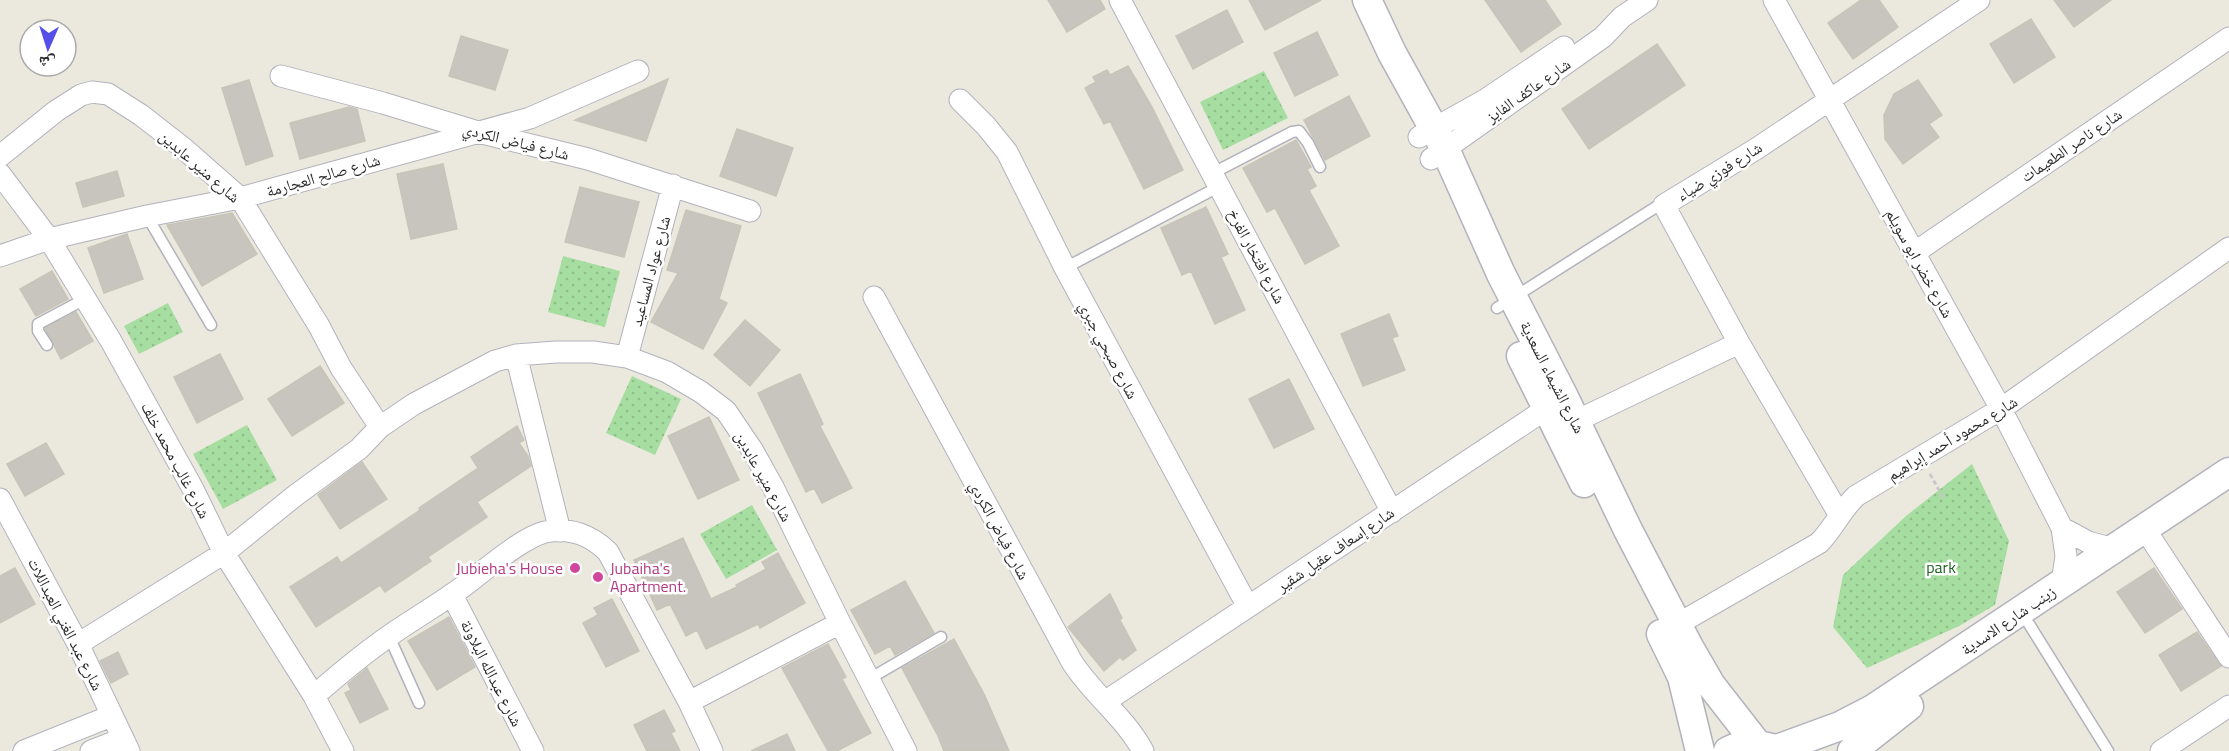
<svg xmlns="http://www.w3.org/2000/svg" width="2229" height="751" font-family="'Titillium Web','Noto Naskh Arabic',sans-serif">
  <style>
    .grass { fill: url(#grass-dots) }
    .building { fill: #c7c5be; stroke: #c7c5b8; stroke-width: 1.5 }
    .lines { fill: none; stroke-linecap: round; stroke-linejoin: round }
    .lane-casing { stroke: #b2b2bd; stroke-width: 13 }
    .street-casing { stroke: #b2b2bd; stroke-width: 23 }
    .secondary-casing { stroke: #b2b2bd; stroke-width: 31 }
    .path { stroke: #c8c8c8; stroke-width: 3; stroke-dasharray: 4.5 3; stroke-linecap: butt }
    .lane { stroke: #fff; stroke-width: 10 }
    .street { stroke: #fff; stroke-width: 21 }
    .secondary { stroke: #fff; stroke-width: 28 }
    .hotel-dot { fill: #d1479c; stroke: #fff; stroke-width: 2 }
    .labels { text-anchor: middle; stroke-width: 5; stroke-linejoin: round; paint-order: stroke }
    .street-label { font-size: 16px; fill: #2b2b2b; stroke: #fff }
    .park-label { font-size: 16px; fill: #216123; stroke: #fff }
    .hotel-label { font-size: 16px; fill: #b23c85; stroke: #fff; text-anchor: end }
  </style>
  <defs>
    <pattern id="grass-dots" width="8" height="8" patternUnits="userSpaceOnUse" patternTransform="scale(1.5)"><rect width="8" height="8" fill="#a6dda0"/><path d="M2 2h.1M6 6h.1" fill="none" stroke="#8fbe8a" stroke-width="1.8" stroke-linecap="round"/></pattern>
  </defs>
  <rect width="100%" height="100%" fill="#ebe9de"/>
  <path class="grass" d="M1264,71l24,47 -65,32 -23,-48z
    M563,256l57,15 -15,56 -57,-15z
    M168,303l15,29 -44,22 -15,-28z
    M632,376l49,23 -26,56 -49,-22z
    M247,425l30,55 -54,29 -30,-55z
    M1972,464l37,77 -14,64 -36,21 -92,42 -34,-41 10,-52 63,-59z
    M752,505l25,45 -51,29 -26,-45z"/>
  <path class="building" d="M1048,0h52l5,9 -38,23z
    M1249,0h72l-56,30z
    M1485,0h60l16,24 -40,28z
    M1861,0h18l19,27 -45,32 -25,-36z
    M2054,0h57l-37,27z
    M1227,10l16,32 -50,27 -17,-33z
    M2031,19l24,38 -41,26 -24,-39z
    M1317,32l21,43 -43,21 -21,-43z
    M461,36l47,14 -13,40 -46,-14z
    M1657,44l28,41 -96,64 -27,-40z
    M1128,66l24,41 31,63 -39,19 -34,-68 -6,3 -19,-36 11,-6 -3,-5 14,-7 3,5z
    M668,79l-22,62 -71,-21z
    M249,80l24,76 -27,9 -24,-77z
    M1918,80l24,35 -13,9 10,13 -36,27 -18,-25 -1,-24 10,-21z
    M1349,96l21,40 -45,24 -21,-40z
    M349,107l8,2 8,32 -65,18 -10,-36z
    M737,129l56,19 -17,48 -56,-20z
    M1296,140l15,27 -4,2 9,17 -7,4 30,56 -34,18 -30,-56 -8,4 -24,-44z
    M443,164l14,65 -46,10 -14,-65z
    M117,171l7,25 -41,11 -7,-24z
    M580,187l59,15 -15,55 -59,-15z
    M1206,207l22,47 -7,3 24,53 -30,14 -24,-53 -9,4 -21,-47z
    M686,210l55,16 -22,73 8,4 -24,46 -52,-27 27,-49 -11,-3z
    M232,213l25,41 -55,32 -35,-61z
    M127,234l16,45 -39,14 -16,-45z
    M52,271l16,28 -32,17 -16,-27z
    M76,312l17,29 -32,18 -16,-31z
    M1389,314l9,22 -6,2 13,32 -42,16 -22,-52z
    M745,320l35,30 -30,36 -36,-31z
    M220,354l23,45 -46,24 -23,-46z
    M320,366l24,37 -52,33 -24,-37z
    M800,374l23,50 -3,2 32,62 -30,15 -8,-15 -8,4 -48,-99z
    M1289,379l25,50 -40,19 -25,-49z
    M709,417l30,63 -41,19 -30,-63z
    M517,426l7,14 -5,3 9,13 3,10 -54,36 10,15 -59,40 3,4 -46,31 -5,-7 -64,42 -26,-40 47,-30 4,6 79,-53 -1,-2 59,-40 -7,-11z
    M46,443l18,31 -39,22 -18,-32z
    M362,462l25,37 -47,30 -22,-34z
    M683,538l28,61 26,-12 -1,-2 30,-16 -4,-7 16,-9 27,50 -45,25 -2,-4 -52,25 -9,-19 -11,6 -16,-32 -13,6 -23,-50z
    M15,568l20,36 -35,19v-47z
    M2154,568l28,41 -37,24 -28,-41z
    M905,581l29,52 -39,22 -5,-9 -15,8 -24,-44z
    M1110,594l12,24 -2,2 16,30 -13,10 -3,-3 -16,14 -36,-44z
    M612,599l27,52 -33,16 -23,-44 15,-8 -4,-7z
    M449,617l26,50 -38,23 -29,-49z
    M2197,632l24,34 -40,25 -22,-36z
    M954,639l30,55 25,57h-65l-6,-15 -36,-68z
    M828,644l18,33 -4,2 29,54 -34,18h-9l-46,-83z
    M118,652l10,22 -17,9 -11,-22z
    M367,668l21,41 -28,14 -15,-30 6,-3 -3,-6z
    M664,710l11,21 -4,2 9,18h-33l-13,-26z
    M787,734l8,17h-44z"/>
  <g class="lines">
    <g class="lane-casing">
      <path id="lane" d="M1213,173l79,-41 7,-1 9,12 12,24
        M147,216l64,109
        M1065,268l155,-82
        M1497,308l159,-101 8,-2
        M47,345l-9,-14v-7l47,-25
        M2029,624l79,127
        M389,636l30,67
        M869,679l72,-42"/>
    </g>
    <g class="street-casing">
      <path id="street" d="M1120,0l272,512
        M1774,0l227,409 61,119 4,28 -4,27
        M281,76l102,27 95,29 110,27 162,52
        M960,100l26,26 21,26 58,116 183,339
        M1419,137l66,-37 79,-53
        M0,156l56,-45 25,-16 11,-3 16,2 33,21 41,32 58,51 79,128 22,42 39,59
        M1431,159l172,-122 19,-20 25,-17
        M0,174l49,65 62,102 82,148 31,64 90,143 29,55
        M1914,253l315,-215
        M0,256l49,-17 98,-23 93,-18 290,-80 108,-47
        M874,297l198,365c21,33 52,54 71,89
        M516,355l44,176
        M627,357l46,-172
        M1576,421l163,-78
        M0,499l78,145 51,107
        M1839,514l-100,-171 -75,-138 92,-56 223,-149
        M2062,528l26,14 26,7
        M2152,540l77,117
        M452,595l81,156
        M1678,624l141,-81c14,-14 22,-33 37,-47l145,-87 228,-161
        M78,644l146,-91 72,-58 63,-46 21,-22 34,-23 81,-43 21,-6 40,-3h37l34,5 40,15 34,20 25,19 27,40 20,36 67,136 66,128
        M314,696c24,-21 49,-42 75,-60 24,-17 49,-31 72,-48 22,-16 60,-50 84,-56 24,-5 46,3 63,20l81,150 23,49
        M1106,701l452,-300
        M689,702l151,-79
        M24,751l87,-35
        M91,751l31,-12
        M2161,751l68,-45"/>
    </g>
    <g class="secondary-casing">
      <path id="secondary" d="M1367,0l25,53 53,96 56,125 63,123 64,133 61,117 22,38 46,59
        M1521,356l63,127
        M1661,634l21,43 18,74
        M1777,749l63,-23 33,-17 356,-237
        M1728,751c16,-8 28,-7 44,-3
        M1852,751l57,-45"/>
    </g>
    <path class="path" d="M1930,474l14,25"/>
    <use href="#lane" class="lane"/>
    <use href="#street" class="street"/>
    <use href="#secondary" class="secondary"/>
  </g>
  <g class="hotel-dot">
    <circle cx="575" cy="568" r="6"/>
    <circle cx="598" cy="577" r="6"/>
  </g>
  <g class="labels">
    <g class="street-label">
      <text transform="translate(1528 90) rotate(-35)" y="6">شارع عاكف الفايز</text>
      <text transform="translate(516 141) rotate(14)" y="6">شارع فياض الكردي</text>
      <text transform="translate(2071 145) rotate(-34)" y="6">شارع ناصر الطعيمات</text>
      <text transform="translate(200 166) rotate(41)" y="6">شارع منير عابدين</text>
      <text transform="translate(1719 171) rotate(-32)" y="6">شارع فوزي ضياء</text>
      <text transform="translate(323 175) rotate(-16)" y="6">شارع صالح العجارمة</text>
      <text transform="translate(1257 256) rotate(62)" y="6">شارع افتخار الفرخ</text>
      <text transform="translate(1920 263) rotate(61)" y="6">شارع خضر ابو سويلم</text>
      <text transform="translate(650 271) rotate(-75)" y="6">شارع عواد المساعيد</text>
      <text transform="translate(1109 350) rotate(62)" y="6">شارع صبحي جبري</text>
      <text transform="translate(1553 377) rotate(63)" y="6">شارع الشيماء السعدية</text>
      <text transform="translate(1952 438) rotate(-31)" y="6">شارع محمود أحمد إبراهيم</text>
      <text transform="translate(176 460) rotate(62)" y="6">شارع غالب محمد خلف</text>
      <text transform="translate(764 476) rotate(61)" y="6">شارع منير عابدين</text>
      <text transform="translate(1000 530) rotate(62)" y="6">شارع فياض الكردي</text>
      <text transform="translate(1335 549) rotate(-34)" y="6">شارع إسعاف عقيل شقير</text>
      <text transform="translate(2008 620) rotate(-34)" y="6">زينب شارع الاسدية</text>
      <text transform="translate(66 624) rotate(63)" y="6">شارع عبد الغني العبداللات</text>
      <text transform="translate(492 673) rotate(63)" y="6">شارع عبدالله البلاونة</text>
    </g>
    <g class="park-label">
      <text x="1941" y="573">park</text>
    </g>
    <g class="hotel-label">
      <text x="563" y="574">Jubieha's House</text>
      <text x="610" y="574" text-anchor="start">Jubaiha's<tspan x="610" dy="18">Apartment.</tspan></text>
    </g>
  </g>
  <g transform="translate(48 48) rotate(183)"><circle r="28" fill="#ffffff" stroke="#aaaaaa" stroke-width="1.5"/>
  <path d="M0-4.5L10 22L0 15L-10 22Z" fill="#554ee9"/>
  <text y="-9" font-size="16" font-weight="bold" text-anchor="middle" fill="#2b2b2b">ش</text>
  </g>
</svg>
